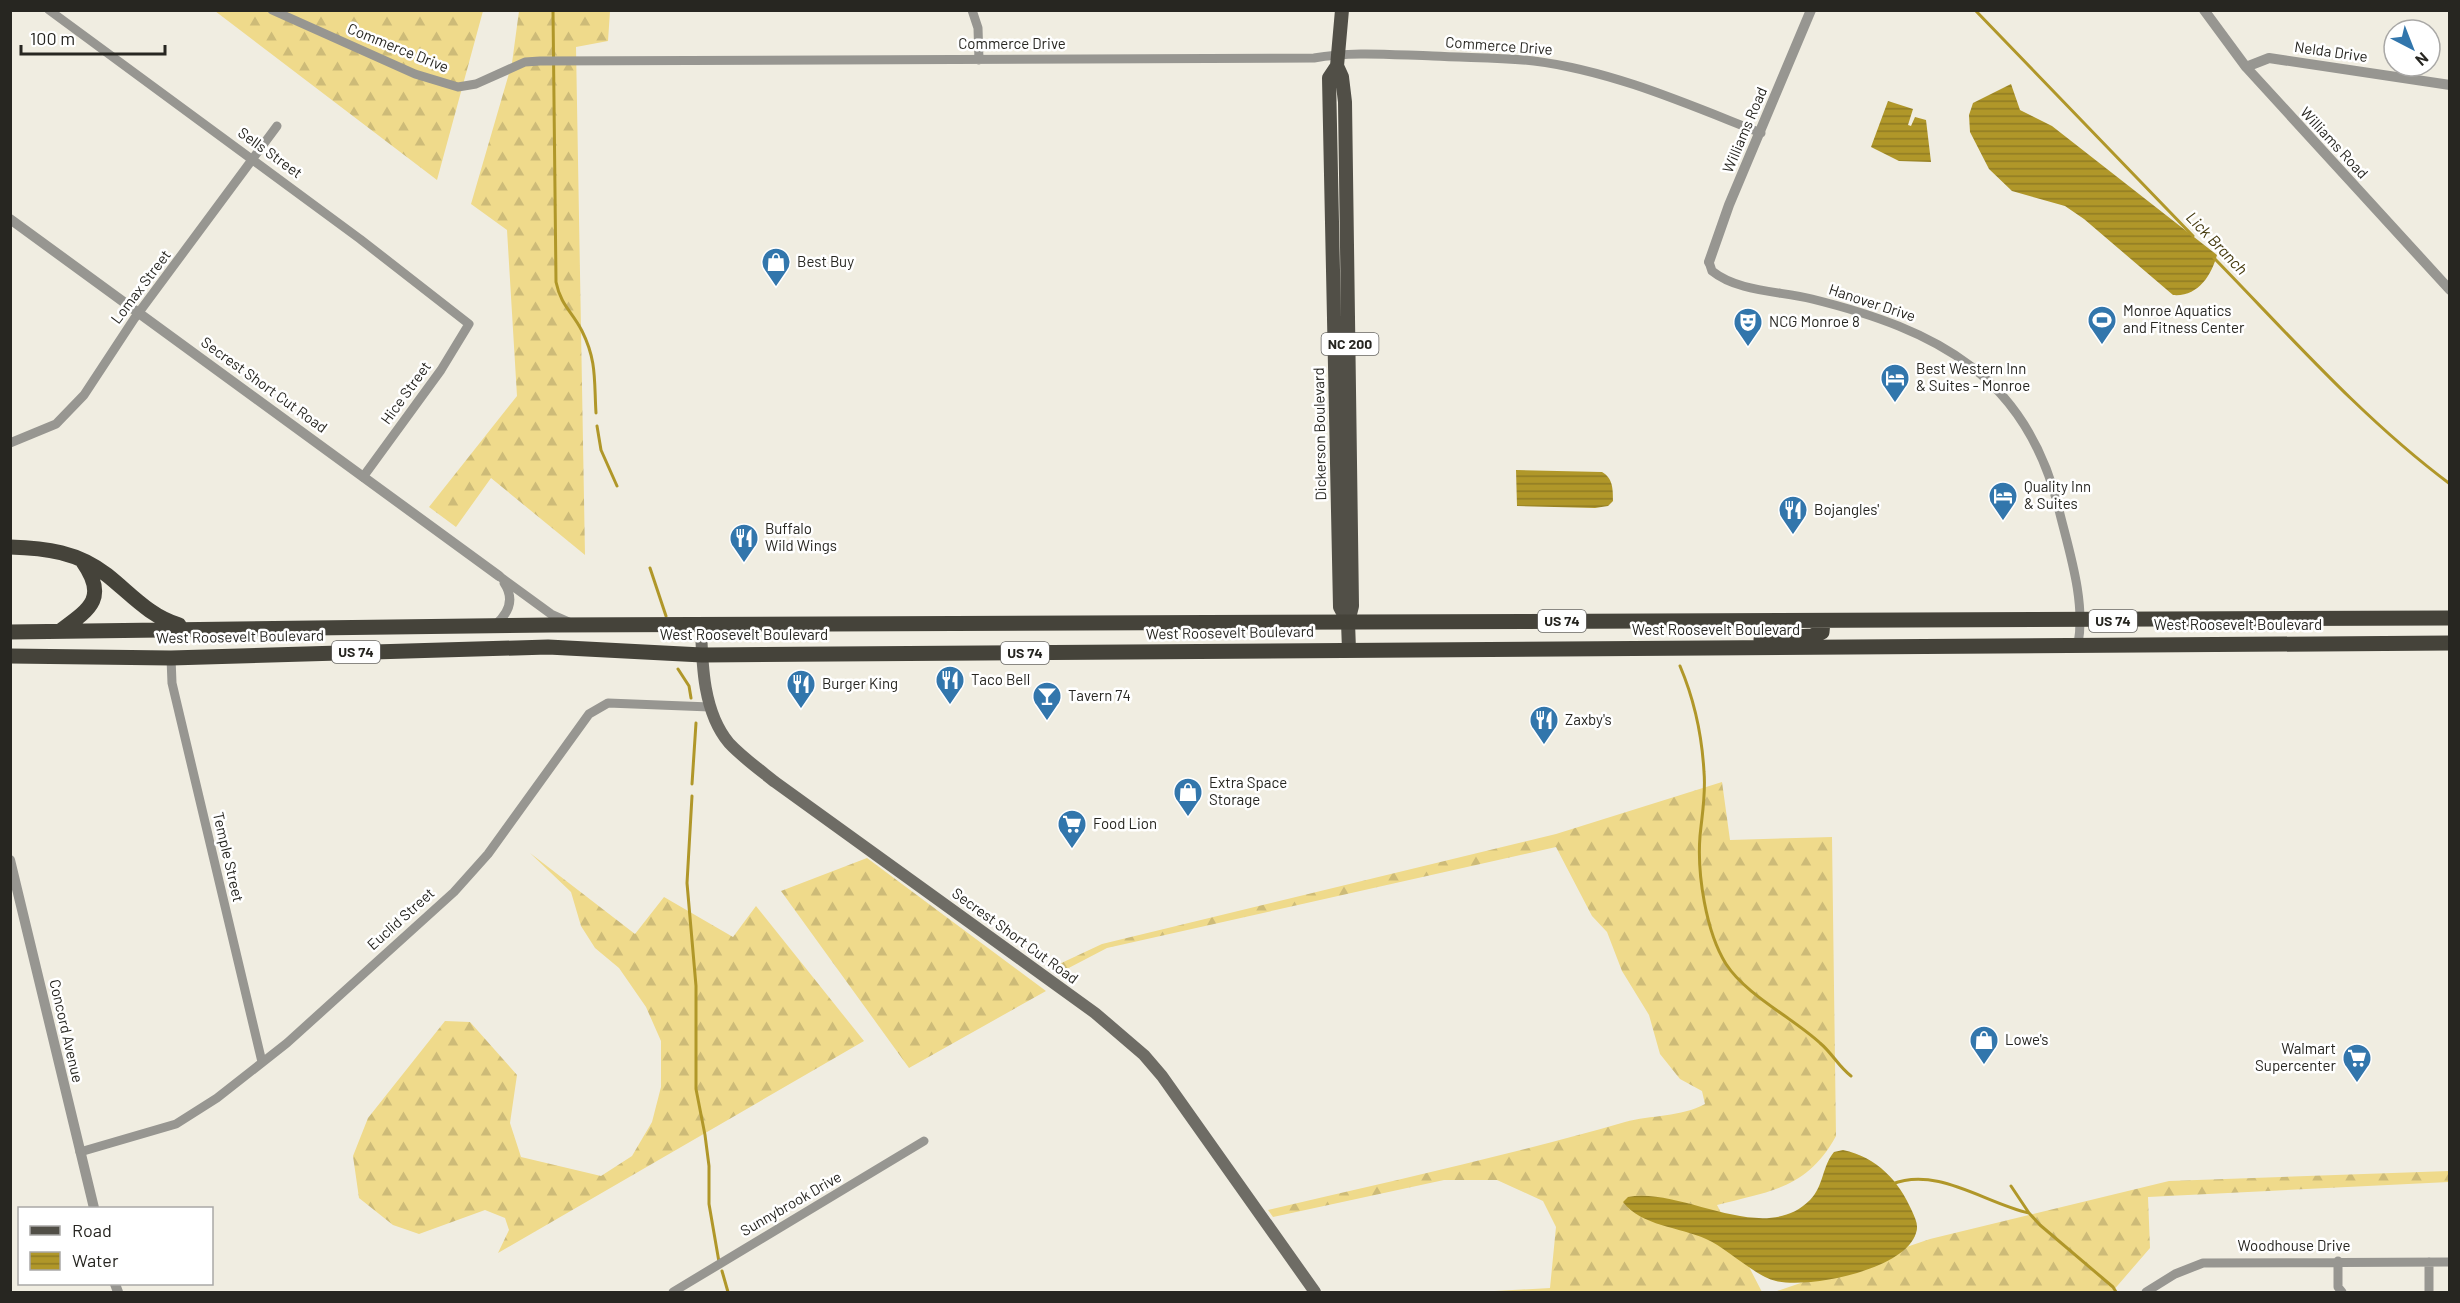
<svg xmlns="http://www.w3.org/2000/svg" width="2460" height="1303" font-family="Barlow,sans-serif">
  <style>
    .forest { fill: url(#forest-firs) }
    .water { fill: url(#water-rules) }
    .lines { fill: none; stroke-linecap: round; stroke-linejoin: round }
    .stream { stroke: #b09729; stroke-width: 3 }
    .minor { stroke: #979691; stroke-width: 9 }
    .tertiary { stroke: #979691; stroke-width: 10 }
    .secondary { stroke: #6e6c65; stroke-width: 12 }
    .primary { stroke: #514f47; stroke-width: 14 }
    .trunk { stroke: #45433a; stroke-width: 15 }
    .labels { text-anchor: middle; stroke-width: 5; stroke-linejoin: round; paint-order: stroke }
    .shield { fill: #fff; stroke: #686764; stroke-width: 1.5 }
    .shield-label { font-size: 14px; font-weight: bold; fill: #272621 }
    .street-label { font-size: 15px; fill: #272621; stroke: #fff }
    .poi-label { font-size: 15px; fill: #272621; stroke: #fff; text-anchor: start }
    .water-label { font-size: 16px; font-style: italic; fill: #453a0e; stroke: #fff }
  </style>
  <defs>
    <pattern id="forest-firs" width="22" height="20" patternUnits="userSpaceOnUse" patternTransform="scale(1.5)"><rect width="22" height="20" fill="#efda8b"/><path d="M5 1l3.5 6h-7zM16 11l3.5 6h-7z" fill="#cdbb78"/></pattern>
    <pattern id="water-rules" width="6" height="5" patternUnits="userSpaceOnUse" patternTransform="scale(1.5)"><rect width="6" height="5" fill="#b09729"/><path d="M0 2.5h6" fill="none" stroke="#8f7b23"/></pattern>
  </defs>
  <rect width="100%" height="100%" fill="#f0ede1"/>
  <path class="forest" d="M215,11h268l-46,169z
    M519,11h91l-2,30 -32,6 9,508 -94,-77 -35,49 -27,-20 88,-111 -10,-166 -36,-26 41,-141z
    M1722,782l8,58 102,-3 4,299c-29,53 -66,55 -119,69l45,87h-285l73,-4 6,-61 -13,-26 -46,-21h-53l-171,37 -5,-7c120,-28 239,-54 357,-88 26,-7 56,-5 80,-18l-3,-13 -22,-12 -20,-25 -11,-39 -27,-44 -15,-39 -15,-16 -36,-69 -449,101 -46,24 -6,-6 47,-22 454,-110z
    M530,853l105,81 29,-37 69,40 23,-31 108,135 -366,212 11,-23 -4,-12 -20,-8 -66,24 -26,-9 -34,-27 -6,-42 15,-38 77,-97 25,1 47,53 -7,48 11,34 80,19 31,-20 20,-34 9,-35v-46l-15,-34 -27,-39 -24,-20 -14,-22 -10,-34z
    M867,858l179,133 -137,77 -128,-177z
    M2449,1171v11l-301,15 2,51 -38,44h-338l156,-53 239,-58z"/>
  <path class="water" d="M2011,84l9,26 32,16 165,129c-6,21 -19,42 -44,40l-89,-76 -19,-13 -53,-15 -23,-22 -19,-37 -1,-17 4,-12z
    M1888,101l25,8 -5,16 3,1 4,-9 11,3 5,42 -32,-1 -28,-14z
    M1516,470l86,2c11,6 11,17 11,29l-5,5 -13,2 -78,-2z
    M1843,1150c34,7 56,31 69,61 3,7 7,14 4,22 -11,37 -108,56 -140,48 -20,-4 -49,-33 -70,-42 -26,-12 -65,-13 -83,-37l5,-5c55,-10 135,50 182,3 14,-14 12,-34 24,-48z"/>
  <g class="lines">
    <path class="stream" d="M553,10l3,272c5,24 16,29 26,49 15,30 12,50 14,82
      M1975,10l218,226
      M2214,258c76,78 149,161 236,226
      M597,426l4,24 16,36
      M650,568l16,48
      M1680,666c14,33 22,70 24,106 2,22 -2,43 -4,64 -3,38 6,96 26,128 20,31 67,54 94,79 12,10 19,24 31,33
      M678,669l11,17 2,12
      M692,784l4,-61
      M692,796l-5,87 9,103v103l9,46 4,31v38l10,58
      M1892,1184c45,-18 93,19 137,29
      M2011,1186l18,27 11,12 73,62 3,5
      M722,1271l6,21"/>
    <path class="minor" d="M49,10l311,229 109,85 -28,46 -78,107
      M272,10l143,64 43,13 18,-3 49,-22 15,-1 774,-3c39,-7 80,-3 119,-2 34,2 68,1 101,5 79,10 153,43 227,72
      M972,10l6,18 1,32
      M1709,262l3,9c26,21 68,20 100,28 125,31 215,77 247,211 10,41 27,92 19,134
      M10,443l46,-19 28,-29 50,-76 143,-193
      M499,576l52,38 18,8
      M495,625c14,-12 20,-26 9,-42
      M171,658l1,25 90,379
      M80,1152l96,-28 41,-26 70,-55 167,-151 34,-38 101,-140 19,-11 102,4
      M2338,1261v26l4,5
      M2429,1262v30
      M673,1292l251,-151
      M2146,1292l29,-18 28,-11 247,-1"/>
    <path class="tertiary" d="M2204,10l42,57 204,223
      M2246,67l23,-9 181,27
      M10,219l489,357
      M1709,262l20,-57 82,-195
      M10,860l84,348
      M115,1284l3,8"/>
    <path class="secondary" d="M701,626c1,38 2,86 28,117 13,14 31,27 46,39l320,231 49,42 18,21 153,216"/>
    <path class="primary" d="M1342,10l-5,56 5,11 3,25 7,504 -4,16 1,28
      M1337,66l-8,12 11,529 8,15"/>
    <path class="trunk" d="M10,547c36,1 68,5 97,28 24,19 42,41 72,50
      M60,631c30,-22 48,-33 23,-69
      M10,632l541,-7 1899,-7
      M1761,639l51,-3 10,-4 1,-11
      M10,656l161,2 377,-11 154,8 1748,-12"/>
  </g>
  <defs>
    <g id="shop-pin" transform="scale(1.5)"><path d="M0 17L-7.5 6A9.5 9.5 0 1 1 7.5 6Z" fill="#3276ac" stroke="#fff"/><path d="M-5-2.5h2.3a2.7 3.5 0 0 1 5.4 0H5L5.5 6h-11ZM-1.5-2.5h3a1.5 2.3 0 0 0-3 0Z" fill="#fff"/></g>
    <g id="stadium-pin" transform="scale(1.5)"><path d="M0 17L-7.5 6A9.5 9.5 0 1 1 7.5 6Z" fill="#3276ac" stroke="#fff"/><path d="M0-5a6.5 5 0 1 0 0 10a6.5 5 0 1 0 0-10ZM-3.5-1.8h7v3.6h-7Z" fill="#fff"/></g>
    <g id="theatre-pin" transform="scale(1.5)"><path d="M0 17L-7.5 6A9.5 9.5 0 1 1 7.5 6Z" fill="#3276ac" stroke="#fff"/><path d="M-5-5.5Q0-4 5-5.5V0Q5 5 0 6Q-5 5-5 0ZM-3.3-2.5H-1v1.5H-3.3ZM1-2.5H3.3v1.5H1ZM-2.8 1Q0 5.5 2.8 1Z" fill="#fff"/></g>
    <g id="hotel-pin" transform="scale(1.5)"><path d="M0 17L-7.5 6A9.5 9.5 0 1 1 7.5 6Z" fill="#3276ac" stroke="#fff"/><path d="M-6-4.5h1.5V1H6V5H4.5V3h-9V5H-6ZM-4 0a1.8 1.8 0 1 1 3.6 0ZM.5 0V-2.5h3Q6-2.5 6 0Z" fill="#fff"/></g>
    <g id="restaurant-pin" transform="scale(1.5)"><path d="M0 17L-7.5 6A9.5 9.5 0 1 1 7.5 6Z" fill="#3276ac" stroke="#fff"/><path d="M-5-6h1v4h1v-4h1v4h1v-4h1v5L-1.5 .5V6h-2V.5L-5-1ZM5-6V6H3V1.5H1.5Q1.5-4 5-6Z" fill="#fff"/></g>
    <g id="bar-pin" transform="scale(1.5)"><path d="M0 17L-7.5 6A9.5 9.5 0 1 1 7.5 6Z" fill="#3276ac" stroke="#fff"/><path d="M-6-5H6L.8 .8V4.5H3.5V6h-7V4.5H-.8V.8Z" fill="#fff"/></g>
    <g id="supermarket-pin" transform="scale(1.5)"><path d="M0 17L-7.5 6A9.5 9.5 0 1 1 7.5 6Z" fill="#3276ac" stroke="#fff"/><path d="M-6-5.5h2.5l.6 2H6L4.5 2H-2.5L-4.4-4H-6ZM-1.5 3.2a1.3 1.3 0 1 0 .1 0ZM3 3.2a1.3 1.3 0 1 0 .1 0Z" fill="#fff"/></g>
  </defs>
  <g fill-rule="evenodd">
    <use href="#shop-pin" x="776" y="262"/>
    <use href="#stadium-pin" x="2102" y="320"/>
    <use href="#theatre-pin" x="1748" y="322"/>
    <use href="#hotel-pin" x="1895" y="378"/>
    <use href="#hotel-pin" x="2003" y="496"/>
    <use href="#restaurant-pin" x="1793" y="510"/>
    <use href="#restaurant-pin" x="744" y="538"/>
    <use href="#restaurant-pin" x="950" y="680"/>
    <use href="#restaurant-pin" x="801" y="684"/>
    <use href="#bar-pin" x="1047" y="696"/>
    <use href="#restaurant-pin" x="1544" y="720"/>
    <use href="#shop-pin" x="1188" y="792"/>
    <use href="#supermarket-pin" x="1072" y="824"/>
    <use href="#shop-pin" x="1984" y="1040"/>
    <use href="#supermarket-pin" x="2357" y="1058"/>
  </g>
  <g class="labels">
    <g class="shield">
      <rect x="1321.5" y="333" width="57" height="22" rx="4.5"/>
      <rect x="1538" y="610" width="48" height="22" rx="4.5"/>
      <rect x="2089" y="610" width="48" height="22" rx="4.5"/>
      <rect x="332" y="641" width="48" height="22" rx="4.5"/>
      <rect x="1001" y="642" width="48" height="22" rx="4.5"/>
    </g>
    <g class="shield-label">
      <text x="1350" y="349">NC 200</text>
      <text x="1562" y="626">US 74</text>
      <text x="2113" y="626">US 74</text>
      <text x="356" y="657">US 74</text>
      <text x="1025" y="658">US 74</text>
    </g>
    <g class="street-label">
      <text x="1012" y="49">Commerce Drive</text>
      <text transform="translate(1499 46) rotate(4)" y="5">Commerce Drive</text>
      <text transform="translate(398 48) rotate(22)" y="5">Commerce Drive</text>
      <text transform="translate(2331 52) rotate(8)" y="5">Nelda Drive</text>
      <text transform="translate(1745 130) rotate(-67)" y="5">Williams Road</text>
      <text transform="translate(2334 143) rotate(47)" y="5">Williams Road</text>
      <text transform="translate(270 153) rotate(36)" y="5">Sells Street</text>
      <text transform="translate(141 287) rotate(-53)" y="5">Lomax Street</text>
      <text transform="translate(1872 303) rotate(18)" y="5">Hanover Drive</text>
      <text transform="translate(264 385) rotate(36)" y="5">Secrest Short Cut Road</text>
      <text transform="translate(406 393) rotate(-54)" y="5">Hice Street</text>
      <text transform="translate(1320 434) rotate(-91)" y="5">Dickerson Boulevard</text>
      <text x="2238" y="630">West Roosevelt Boulevard</text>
      <text x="1716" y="635">West Roosevelt Boulevard</text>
      <text transform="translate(1230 633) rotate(-1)" y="5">West Roosevelt Boulevard</text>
      <text x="744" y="640">West Roosevelt Boulevard</text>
      <text transform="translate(240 637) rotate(-1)" y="5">West Roosevelt Boulevard</text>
      <text transform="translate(228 857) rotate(77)" y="5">Temple Street</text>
      <text transform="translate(401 919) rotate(-42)" y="5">Euclid Street</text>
      <text transform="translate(1015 936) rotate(36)" y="5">Secrest Short Cut Road</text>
      <text transform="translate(66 1031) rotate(77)" y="5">Concord Avenue</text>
      <text transform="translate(791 1204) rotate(-30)" y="5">Sunnybrook Drive</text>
      <text x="2294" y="1251">Woodhouse Drive</text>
    </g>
    <g class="poi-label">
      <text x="797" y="267">Best Buy</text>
      <text x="2123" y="316">Monroe Aquatics<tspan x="2123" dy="17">and Fitness Center</tspan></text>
      <text x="1769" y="327">NCG Monroe 8</text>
      <text x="1916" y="374">Best Western Inn<tspan x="1916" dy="17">&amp; Suites - Monroe</tspan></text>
      <text x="2024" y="492">Quality Inn<tspan x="2024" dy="17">&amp; Suites</tspan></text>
      <text x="1814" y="515">Bojangles'</text>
      <text x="765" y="534">Buffalo<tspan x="765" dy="17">Wild Wings</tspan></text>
      <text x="971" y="685">Taco Bell</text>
      <text x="822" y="689">Burger King</text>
      <text x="1068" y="701">Tavern 74</text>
      <text x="1565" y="725">Zaxby's</text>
      <text x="1209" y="788">Extra Space<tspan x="1209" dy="17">Storage</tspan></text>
      <text x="1093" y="829">Food Lion</text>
      <text x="2005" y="1045">Lowe's</text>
      <text x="2336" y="1054" text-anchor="end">Walmart<tspan x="2336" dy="17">Supercenter</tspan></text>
    </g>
    <g class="water-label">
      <text transform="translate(2217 243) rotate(46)" y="6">Lick Branch</text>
    </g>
  </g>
  <rect width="2460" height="1303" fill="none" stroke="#272621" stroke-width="24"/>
  <rect x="18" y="1207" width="195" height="78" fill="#ffffff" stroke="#a9a8a6" stroke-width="1.5"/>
  <rect x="30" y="1226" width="30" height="9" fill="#514f47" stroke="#a9a8a6" stroke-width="1.5"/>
  <text x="72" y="1237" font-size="18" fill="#272621">Road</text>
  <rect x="30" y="1252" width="30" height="18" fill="url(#water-rules)" stroke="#a9a8a6" stroke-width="1.5"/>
  <text x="72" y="1267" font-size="18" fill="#272621">Water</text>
  <g transform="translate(2412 48) rotate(138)"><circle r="28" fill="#ffffff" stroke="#a9a8a6" stroke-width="1.5"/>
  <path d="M0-4.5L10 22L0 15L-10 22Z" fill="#3276ac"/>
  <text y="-9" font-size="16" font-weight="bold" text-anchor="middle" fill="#272621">N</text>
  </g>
  <path d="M21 45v9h144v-9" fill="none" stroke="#272621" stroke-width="3"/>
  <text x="30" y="45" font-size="18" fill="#272621" stroke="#ffffff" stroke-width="4.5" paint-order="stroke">100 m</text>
</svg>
